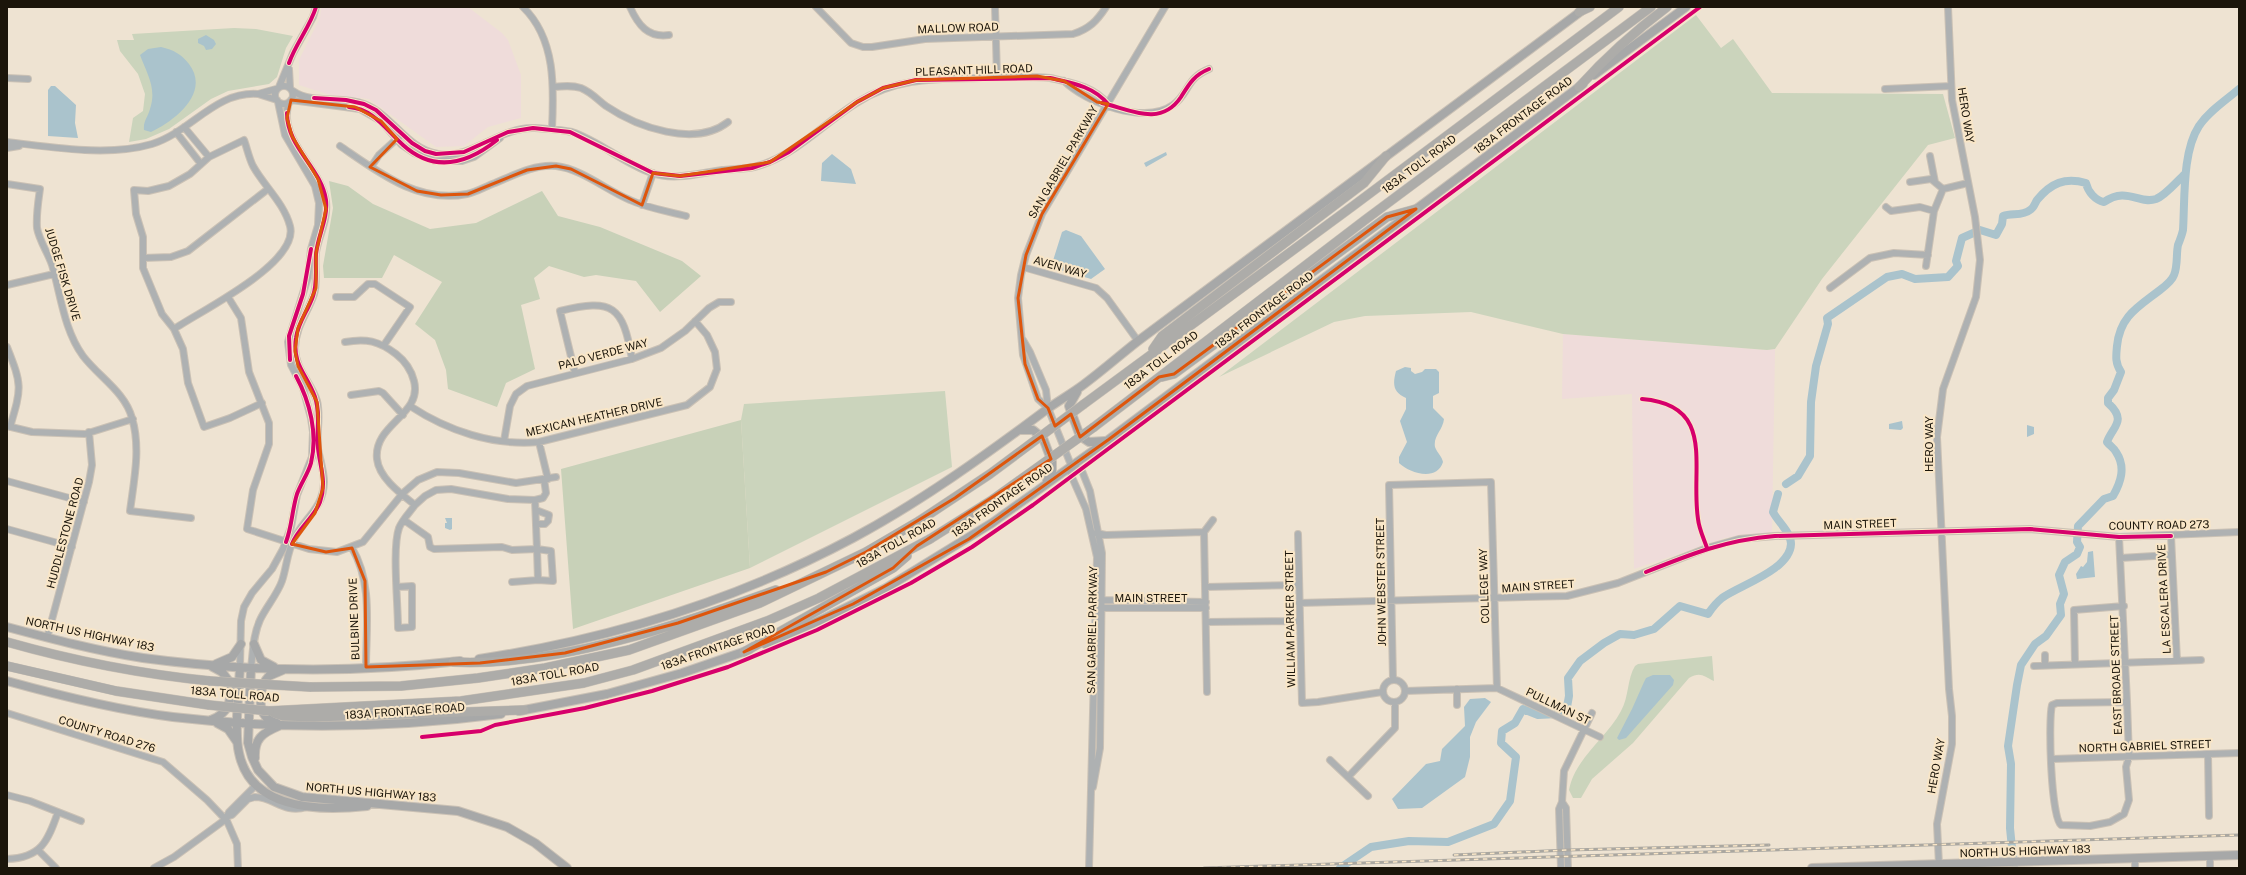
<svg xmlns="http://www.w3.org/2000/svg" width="2246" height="875" font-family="'Public Sans',sans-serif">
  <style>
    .education { fill: #efdcda }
    .green { fill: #cbd4bc }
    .forest { fill: #c8d1b8 }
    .water { fill: #aac3cc }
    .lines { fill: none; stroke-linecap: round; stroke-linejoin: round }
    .river { stroke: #aac3cc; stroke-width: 8 }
    .minor-casing { stroke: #cac1b5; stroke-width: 8 }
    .major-casing { stroke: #cac1b5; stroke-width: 10 }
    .highway-casing { stroke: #cac1b5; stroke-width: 10 }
    .minor { stroke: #aeb1b2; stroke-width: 6 }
    .major { stroke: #a7a8a8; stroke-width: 8 }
    .highway { stroke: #adaca9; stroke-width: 9 }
    .rail-casing { stroke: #aaa7a0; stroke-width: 3 }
    .rail { stroke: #f9e6c7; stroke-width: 1.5; stroke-dasharray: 4.5; stroke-linecap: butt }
    .highway-bridge-casing { stroke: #cac1b5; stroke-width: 10; stroke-linecap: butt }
    .highway-bridge { stroke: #adaca9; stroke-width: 9 }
    .cycleway-casing { stroke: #f9e6c7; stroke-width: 6 }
    .cycleway { stroke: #d6006c; stroke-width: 4 }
    .marked { fill: none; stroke: #de560c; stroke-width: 3; stroke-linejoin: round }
    .labels { text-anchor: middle; stroke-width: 4; stroke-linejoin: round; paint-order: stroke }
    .street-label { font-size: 11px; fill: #1b150a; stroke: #f9e6c7 }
  </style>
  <rect width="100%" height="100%" fill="#eee3d2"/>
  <path class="education" d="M321,7h147l34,26 6,7 13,35v43l-33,9 -24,19 -28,1 -67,-48 -42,-5 -28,-9v-25l21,-42z
    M1563,334l204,16 8,-1 -3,183 -47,6 -91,31 -2,-175 -70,5z"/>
  <path class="green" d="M1696,15l25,33 12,-9 39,54 171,1 12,44 -27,7 -106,134 -47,70 -8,1 -204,-16 -92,-22 -106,4 -31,6 -115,55z
    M234,28l22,1 37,7 -7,12 -9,29 -8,7 -41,7 -17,8 -42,30 -23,10 -17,3 4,-24 10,-7 2,-17 -7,-20 -18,-23 -3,-11h17l-2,-6z
    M945,391l7,76 -202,101 -9,-148 3,-16z
    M1712,656l2,25c-10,-4 -13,-10 -25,-3l-56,65 -41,36 -11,19h-8l-4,-8c6,-32 37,-51 52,-79 8,-14 6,-32 14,-45l3,-2z"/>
  <path class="forest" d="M329,181l19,5 25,18 57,25 46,-6 66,-32 16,25 42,11 82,34 19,15 -41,36 -24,-31 -40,-6 -12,2 -35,-11 -15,12 6,21 -19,6 14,64 -29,14 -9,24 -49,-18 -2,-19 -11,-30 -20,-16 27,-42 -48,-27 -12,23h-58l-1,-12 10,-58z
    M741,420l9,148 -177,61 -12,-160z"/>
  <path class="water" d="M206,35l8,5 2,4 -4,5 -6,1 -2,-4 -6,-3v-4z
    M161,47c13,3 20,7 28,17 22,29 -15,57 -38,68l-7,-2c-1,-9 4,-13 6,-21 7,-21 -3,-35 -10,-54l8,-6z
    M51,86h4l21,19 -1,18 3,15 -30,-2v-46z
    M1166,152l1,3 -21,12 -2,-4z
    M832,154l19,15 5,15 -35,-3 1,-18z
    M1066,230l15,6 24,33 -14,10 -40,-12 11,-35z
    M1405,367l6,1v3l4,3 7,-2 3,-3h11l3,3v21l-6,3v12l11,11c-1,11 -11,17 -9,28 2,6 7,9 8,15 -6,20 -34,11 -44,1v-6l8,-15 -7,-21 6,-12v-11c-12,-6 -14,-12 -10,-27z
    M1902,421l1,7 -2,2 -12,-1v-5z
    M2027,425l7,2v7l-7,3z
    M445,518h7v11l-2,1 -5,-2v-5h2z
    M2120,522h14v2h4v3l-18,1z
    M2093,551l2,26 -18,2 -1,-5 5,-8 2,1 4,-5 1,-10z
    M1653,675h17l4,5 -1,5 -47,53 -7,2 -2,-2 15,-29 12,-27 2,-4z
    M1485,698l6,4 -15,20 -6,15v20l-5,20 -43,31 -24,1 -6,-10 34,-35 14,-3 2,-12 23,-23 -1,-19 6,-8z"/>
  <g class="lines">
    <path class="river" d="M1786,484l12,-8 12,-20 1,-54 5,-36 12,-42 -1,-6 60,-41 15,-3 13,5 33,-2 10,-11 -2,-5 6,-23 18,-8 16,5 6,-11 1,-8c9,-3 20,0 27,-6 4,-2 5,-7 7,-10 14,-17 28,-23 49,-17 2,9 9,17 18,19 23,-16 35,3 52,-3 10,-4 21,-18 29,-25
      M1340,868l31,-21 38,-6 39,1 46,-18 16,-23 6,-44 -15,-14 1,-12 13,-8 8,-14 15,6 20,-1 9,-7 2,-11 -1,-18 12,-17 24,-18 16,-9 14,1 20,-6 26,-23 28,8c4,-6 9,-12 14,-16 18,-13 68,-28 69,-54 0,-12 -13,-22 -18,-32l5,-18
      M2014,868l-4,-40 1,-64 -3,-18 9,-61 4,-20 14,-21 11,-8 15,-21 -1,-11 4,-10 -5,-19 6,-13 12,-8 3,-7 -3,-5 1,-16 26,-27 9,-3c8,-14 13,-29 3,-44 -2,-4 -6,-6 -9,-10 5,-15 21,-21 1,-39v-5l6,-8 7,-18c-6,-9 -5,-16 -4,-26 3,-30 21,-39 43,-56 4,-3 12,-9 14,-15 4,-9 2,-21 4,-30 2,-5 4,-10 5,-15 2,-30 -1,-78 16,-104 10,-15 26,-25 40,-37"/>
    <g class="minor-casing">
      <path id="minor" d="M523,7c33,32 31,81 29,122
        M630,7c8,18 18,31 39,28
        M816,7l35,36 12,4h9l53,-8 148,-5c16,-5 24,-13 33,-27
        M995,7l2,70
        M289,69l1,18
        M7,78l21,1
        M1064,81c22,22 81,44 109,24 16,-11 13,-27 36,-36
        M275 95a9 9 0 1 1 18 0a9 9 0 1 1-18 0Z
        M279,87l14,-34 20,-36 3,-10
        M554,87c9,-1 18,-2 27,1 10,4 17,12 25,18 31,21 89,42 122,16
        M276,89l-18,5 19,6
        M1885,89l66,-3
        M293,91c20,14 49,4 71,13 29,11 42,45 74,50 35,6 62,-28 97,-26 12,1 25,1 37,4 28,9 52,32 80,41 22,8 48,0 70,-3 10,-1 22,-1 32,-3 41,-10 69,-44 104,-65 40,-25 78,-23 123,-24 23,-1 46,-2 69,0 22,5 43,8 58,26
        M291,100l69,9 21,12 21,24 12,8 21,8h27l12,-4 26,-19
        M184,127l25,30
        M176,132l25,32
        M7,142c45,5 101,15 145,2 39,-12 63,-53 106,-50
        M340,146c38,26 78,58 127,48 10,-2 19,-8 28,-11 19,-8 40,-19 61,-17 26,3 50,24 74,34 17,8 37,11 56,16
        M7,148l12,-2
        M1930,156l5,26
        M371,167l8,-12 21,-19
        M1910,182l21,-3 12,10
        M7,184l33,5c-2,14 -4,26 -3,39 2,12 11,25 15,37 9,31 12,65 31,91 16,21 42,36 49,62 9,30 2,62 -2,93l61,7
        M642,205l11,-32
        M1886,207l5,4 29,-4 14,4
        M143,258l28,-1 17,-6 80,-62
        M1926,266l8,-55 9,-22 25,-6
        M1023,267l73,21 11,10 31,43
        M7,285l47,-11
        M1830,288l40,-30 24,-5 34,2
        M228,297l13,21 8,54 20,51v21l-16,46 -6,39 62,20 28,3 26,-10 40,-49 15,-13 19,-8 22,1 57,10 40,-6
        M336,297h18l14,-13h7l35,23 -26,38
        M174,329c26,-18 126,-66 116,-103 -6,-23 -26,-40 -37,-60 -4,-8 -6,-18 -9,-26l-35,17 -19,17 -21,12 -21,5 -14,-1 2,24 7,23v31l19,46 12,15 9,20 5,34 16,44 26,-9 32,-15
        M1023,340l7,12 16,38 2,18 23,57v10l15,34 11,48 -8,311
        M345,342c21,-4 34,-1 51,12 9,7 15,15 18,27 9,34 -41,43 -37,78 2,19 24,35 38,46 -5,7 -13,15 -16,23 -7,20 -1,75 -1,100l14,-1v-41l-15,1
        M7,347c15,38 15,40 3,80
        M575,373l-15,-62c53,-13 63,-5 72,48
        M351,395l28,-4 4,2 20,22
        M410,406c38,25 83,40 129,36l148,-37 23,-18 7,-18 -2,-17 -8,-17 -12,-14
        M1048,408l-10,-9 -15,-44 -5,-57 3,-23 5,-20 16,-41 123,-207
        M7,426l25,6 53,2 48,-15
        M504,441l6,-35 6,-12 11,-8 105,-27 29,-11 24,-17 24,-23 10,-6h12
        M539,442l9,37
        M1071,465l11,6 8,20 12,62 -2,195 -7,39
        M7,481l77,21
        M415,505l10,-9 11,-6 15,-1 57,10 27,1
        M536,510l13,5 -1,6 -3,3h-9
        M404,520l24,17 2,10 4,2 68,-2 10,3 25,-1 -2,-49 8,-2 3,-5 -2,-14
        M7,529l65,18
        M1096,533l10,2 98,-3
        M1298,534l4,169 16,-1 64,-10
        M2171,536l6,125
        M2119,537l8,165 2,55 -3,10 3,33 -5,14 -14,8 -20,4 -29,-1c-10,-7 -13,-105 -9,-120l5,-2 70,-1
        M352,548c21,35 14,80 14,119
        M2120,558l51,-3
        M512,582l26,-2 -1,-31 14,2 2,30 -15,-1
        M1205,587l94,-2
        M1099,600l107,2
        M1299,603l268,-7 51,-13 89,-35 32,-9 36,-3 255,-7 89,8 120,-5
        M1099,608h107
        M1206,622l94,-1
        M47,638l42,-156 3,-17 -3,-33
        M2045,655v10
        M2075,664l-1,-54 50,-4
        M2034,666l167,-6
        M240,667l1,-46 3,-14 8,-14 20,-24 11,-20 8,-22 6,-32 15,-38 1,-25 -2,-14 -8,-30 -12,-23 -3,-23 20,-65 3,-28 7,-24 1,-22 -4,-17 -30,-51 -7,-33
        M251,668c2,-16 2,-33 9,-48 6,-13 17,-25 22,-39 5,-15 5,-30 13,-44 11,-21 28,-28 29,-55 0,-11 -4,-22 -6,-33 -2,-16 3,-32 -1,-48 -6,-19 -22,-32 -22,-53 1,-23 12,-33 19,-54 4,-14 0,-27 2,-42 3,-17 12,-32 10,-50 -4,-35 -50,-62 -37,-100
        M1383 691a11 11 0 1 1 22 0a11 11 0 1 1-22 0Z
        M1393,680l-4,-195 102,-3 6,206
        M1457,689v16
        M1405,691l92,-3 103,49
        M1207,692l-3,-160 9,-12
        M7,713l156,49 44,38 20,21 10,23 1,24
        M2208,754l1,62
        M2052,759l187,-6
        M1330,760l38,36
        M1348,777l47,-49v-26
        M7,795l23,6 51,20
        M1562,802l4,6 2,60
        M229,816l3,-1 16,-16 7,-2c19,0 28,17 52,10
        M38,850l18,18
        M2210,857v11
        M7,859c34,-1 41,-18 51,-47
        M2135,859v9
        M1939,865l-2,-41 15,-80v-28l-3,-27 -12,-252 6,-48 33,-92 4,-37 -5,-43 -23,-117 -4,-93
        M154,868l20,-11 52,-38 3,-7 27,-27
        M1561,868l-2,-59 3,-7 2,-31 28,-58"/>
    </g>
    <g class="major-casing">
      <path id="major" d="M1594,75l92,-68
        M1077,392l-8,14 11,30 9,6 16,-1
        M1020,430h13l10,8 9,24v9l-5,10
        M7,627c45,12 90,24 136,31 104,14 212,15 317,3
        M254,644l7,16 13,7
        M765,644l58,-25 63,-31 106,-65 116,-83 475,-356
        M479,659c131,-20 258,-59 374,-121 69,-37 131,-82 193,-128 12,-9 25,-16 37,-25 19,-14 37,-30 55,-44l446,-332
        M216,664l16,-7 9,-13
        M240,667c-1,24 -6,65 -1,86 12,58 82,58 128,53
        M251,668l-3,75 4,14 6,13 16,17 28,10 156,14 49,16 28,16 32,25
        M7,681c54,15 110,29 166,36 110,13 219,11 328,-3
        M519,711l88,-17 75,-21 67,-23
        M211,720c18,-7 20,-18 20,-36l-9,-12 -11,-6
        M217,723l11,6 9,13
        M277,723c-3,-1 -8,-3 -11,-6 -9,-10 -6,-32 3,-41l14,-6
        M255,758c-1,-19 7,-25 24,-32
        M1812,868l427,-13"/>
    </g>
    <g class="highway-casing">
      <path id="highway" d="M1579,12l11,-5
        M1579,87c27,-30 56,-56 88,-80
        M1153,349l9,-13 202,-153 22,-27
        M1162,377l12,-3 213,-157 29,-8
        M1084,404l269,-198 266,-199
        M1094,427l271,-207 286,-213
        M7,642c67,19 134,32 203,39
        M744,652l149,-84 14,-12
        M453,662c105,5 224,-37 323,-72
        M7,666l109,25 93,14
        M310,687l91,-1 77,-8 67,-10 84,-18 131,-47 106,-51 53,-31
        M269,711l192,-10 123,-18 49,-13 134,-49 52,-23 111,-59
        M274,713l9,3 31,1 210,-7"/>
    </g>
    <use href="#minor" class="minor"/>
    <use href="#major" class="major"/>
    <use href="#highway" class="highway"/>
    <g class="rail-casing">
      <path id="rail" d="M1454,855l114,-5 201,-5
        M1204,868l1035,-33"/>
    </g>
    <use href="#rail" class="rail"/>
    <g class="highway-bridge-casing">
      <path id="highway-bridge" d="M919,521l71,-47 94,-70
        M930,539l62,-39 102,-73
        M210,681l100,6
        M209,705l60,6"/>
    </g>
    <use href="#highway-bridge" class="highway-bridge"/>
    <g class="cycleway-casing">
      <path id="cycleway" d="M289,63c7,-20 21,-36 27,-56
        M314,98l32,2 18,4 12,6 36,33 13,8 11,3 28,-2 44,-20 25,-4 37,4 83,41 27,3 72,-8 18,-6 19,-10 68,-50 26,-14 33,-8 134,-2c22,5 43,8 58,26
        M1102,103c27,6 58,25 79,-6 8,-13 13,-22 28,-28
        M349,107c25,2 37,23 54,38 31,28 64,19 94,-5
        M287,113c0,35 34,54 39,87 2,19 -8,35 -10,54 -1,14 2,28 -3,42 -5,15 -15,26 -17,42 -4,27 11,36 19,59 6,17 1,33 3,51 2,19 9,34 2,54 -6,16 -22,26 -28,42
        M290,360l-1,-24 14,-42 8,-45
        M1642,399c75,6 48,68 56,120 1,10 6,20 9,29
        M286,542c6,-16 6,-32 11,-48 4,-11 11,-20 14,-31 7,-29 -1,-61 -15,-87
        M1646,572c45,-18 80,-32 129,-36l255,-7 89,8 52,-1
        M422,737l59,-6 14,-6 90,-17 67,-17 76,-24 89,-37 94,-47 61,-36 61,-42 667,-498"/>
    </g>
    <use href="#cycleway" class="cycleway"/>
  </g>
  <path class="marked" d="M1037,76l27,5 33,21 11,2 -66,110 -16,41 -8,43 7,66 13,35 10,9 7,18 16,-12 9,23 79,-60 15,-3 213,-157 29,-8 -308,231 -139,99 -116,65 -109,48 149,-84 24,-22 134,-87 -9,-23 -87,62 -89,54 -40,20 -148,51 -113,30 -85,10 -114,4 -1,-86 -13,-33 -26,4 -34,-8 23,-31 8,-25 -6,-86 -19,-36 -3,-15 3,-23 18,-40v-35l10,-44 -8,-30 -26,-43 -5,-18 4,-18 64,7 26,14 16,18 -27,28 47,24 24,4 27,-1 59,-24 29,-4 15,3 71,36 11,-32 27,3 90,-14 87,-60 26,-14 33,-8z"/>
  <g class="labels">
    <g class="street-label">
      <text transform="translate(958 28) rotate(-2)" y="4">MALLOW ROAD</text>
      <text transform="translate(974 70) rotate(-2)" y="4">PLEASANT HILL ROAD</text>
      <text transform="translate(1523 115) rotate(-37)" y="4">183A FRONTAGE ROAD</text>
      <text transform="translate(1966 115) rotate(81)" y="4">HERO WAY</text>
      <text transform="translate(1063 162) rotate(-60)" y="4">SAN GABRIEL PARKWAY</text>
      <text transform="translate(1419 164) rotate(-37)" y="4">183A TOLL ROAD</text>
      <text transform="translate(1060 267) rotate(16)" y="4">AVEN WAY</text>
      <text transform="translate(63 274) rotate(73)" y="4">JUDGE FISK DRIVE</text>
      <text transform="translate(1264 310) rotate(-37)" y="4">183A FRONTAGE ROAD</text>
      <text transform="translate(603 354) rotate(-15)" y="4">PALO VERDE WAY</text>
      <text transform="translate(1161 360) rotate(-37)" y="4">183A TOLL ROAD</text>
      <text transform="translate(594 417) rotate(-13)" y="4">MEXICAN HEATHER DRIVE</text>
      <text transform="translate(1929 444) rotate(-90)" y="4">HERO WAY</text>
      <text transform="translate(1002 500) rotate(-35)" y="4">183A FRONTAGE ROAD</text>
      <text transform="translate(1860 524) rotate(-2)" y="4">MAIN STREET</text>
      <text transform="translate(2159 525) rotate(-1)" y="4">COUNTY ROAD 273</text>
      <text transform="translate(65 533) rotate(-75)" y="4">HUDDLESTONE ROAD</text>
      <text transform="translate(896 543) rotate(-29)" y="4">183A TOLL ROAD</text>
      <text transform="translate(1381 582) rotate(-91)" y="4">JOHN WEBSTER STREET</text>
      <text transform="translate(1484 586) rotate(-92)" y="4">COLLEGE WAY</text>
      <text transform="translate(1538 586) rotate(-4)" y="4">MAIN STREET</text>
      <text x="1151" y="602">MAIN STREET</text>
      <text transform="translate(2164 599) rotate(-93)" y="4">LA ESCALERA DRIVE</text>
      <text transform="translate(354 619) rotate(-92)" y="4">BULBINE DRIVE</text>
      <text transform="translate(1290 619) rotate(-91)" y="4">WILLIAM PARKER STREET</text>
      <text transform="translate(1092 630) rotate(-89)" y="4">SAN GABRIEL PARKWAY</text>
      <text transform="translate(90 634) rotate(12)" y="4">NORTH US HIGHWAY 183</text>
      <text transform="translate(718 647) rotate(-19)" y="4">183A FRONTAGE ROAD</text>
      <text transform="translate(555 674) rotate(-10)" y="4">183A TOLL ROAD</text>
      <text transform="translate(2116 675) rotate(-92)" y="4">EAST BROADE STREET</text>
      <text transform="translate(235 694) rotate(5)" y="4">183A TOLL ROAD</text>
      <text transform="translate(1558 706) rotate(26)" y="4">PULLMAN ST</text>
      <text transform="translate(405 711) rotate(-4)" y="4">183A FRONTAGE ROAD</text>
      <text transform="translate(107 734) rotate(17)" y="4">COUNTY ROAD 276</text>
      <text transform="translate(2145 746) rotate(-2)" y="4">NORTH GABRIEL STREET</text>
      <text transform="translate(1936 766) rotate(-80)" y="4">HERO WAY</text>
      <text transform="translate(371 792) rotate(5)" y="4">NORTH US HIGHWAY 183</text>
      <text transform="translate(2025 851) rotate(-2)" y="4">NORTH US HIGHWAY 183</text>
    </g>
  </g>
  <rect width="2246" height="875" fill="none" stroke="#1b150a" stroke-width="16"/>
</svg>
